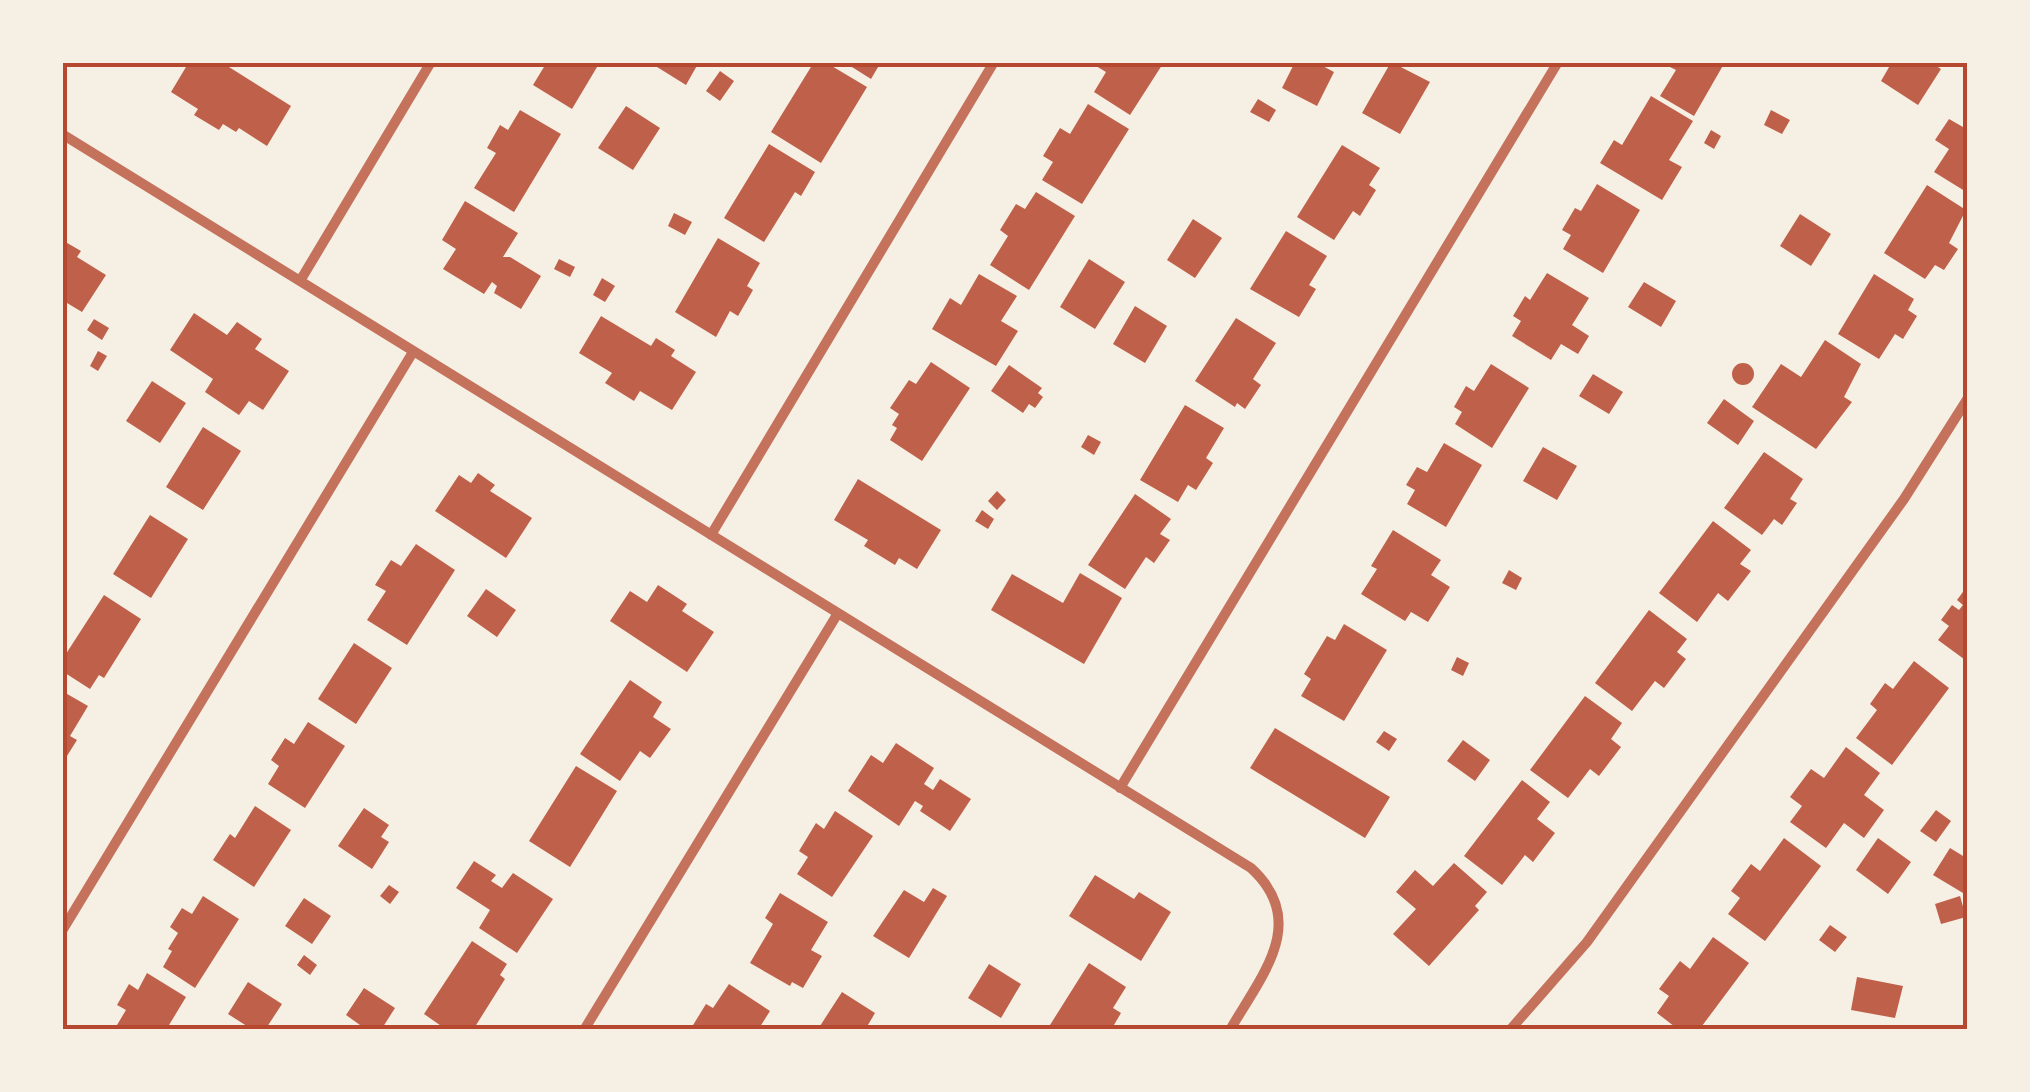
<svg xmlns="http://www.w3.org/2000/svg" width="2030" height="1092" font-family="'PT Sans',sans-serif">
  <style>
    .building { fill: #bf614a }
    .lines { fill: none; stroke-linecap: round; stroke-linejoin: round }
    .minor { stroke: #c5725c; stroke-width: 10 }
    .neatline { fill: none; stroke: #b5482f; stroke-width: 4 }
  </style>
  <rect width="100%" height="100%" fill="#f6efe4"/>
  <path class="building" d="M189,62h32l70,44 -24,40 -28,-18 -3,4 -13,-8 -4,6 -25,-15 4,-6 -27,-17z
    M547,62h53l-28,47 -39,-24z
    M649,62h50l-13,23z
    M814,62h11l42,25 -46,76 -50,-31z
    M844,62h37l-10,17z
    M1098,62h66l-34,53 -36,-23 12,-20 -10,-6z
    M1295,62h20l19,10 -17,34 -35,-18z
    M1391,62l39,20 -30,52 -38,-21z
    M1672,62h53l-31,54 -34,-20 16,-26 -6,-3z
    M1892,62h38l11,7 -23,36 -37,-24z
    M720,71l14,10 -14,20 -14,-10z
    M1651,96l42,25 -24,39 13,7 -20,33 -62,-37 14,-23 8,5z
    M1258,99l18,11 -7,12 -19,-10z
    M1088,104l41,25 -47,75 -40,-24 11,-18 -10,-6 17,-28 10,6z
    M626,106l34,22 -27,42 -35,-22z
    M520,110l41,24 -47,78 -40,-24 22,-35 -9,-5 13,-23 8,5z
    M1771,110l19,10 -8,14 -18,-9z
    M1949,119l14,8 5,-7v73l-34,-21 15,-23 -14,-9z
    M1711,130l10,6 -7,13 -10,-6z
    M769,144l46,28 -14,24 -6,-4 -31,50 -40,-24z
    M1342,145l38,23 -11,17 7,5 -16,26 -7,-5 -19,29 -37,-23z
    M1597,184l43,26 -37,63 -40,-24 8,-14 -9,-5 13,-22 6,3z
    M1927,185l39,25 -17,33 9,6 -14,21 -9,-5 -10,14 -41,-26z
    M1036,192l39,24 -46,74 -39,-25 18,-29 -8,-6 16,-26 9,5z
    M465,201l53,32 -15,24h7l31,19 -20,33 -27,-16 3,-7 -5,-4 -8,12 -41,-25 13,-20 -14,-9z
    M674,213l18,9 -7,13 -17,-9z
    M1800,214l31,20 -20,32 -31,-20z
    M1193,219l29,19 -27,40 -28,-18z
    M1286,231l41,25 -18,29 7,4 -17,28 -49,-28z
    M718,238l42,25 -13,23 6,4 -15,26 -8,-5 -14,26 -41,-25z
    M62,240l19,11 -4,6 29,18 -24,37 -20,-12z
    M559,259l16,8 -5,10 -16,-8z
    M1089,259l36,23 -30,47 -35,-22z
    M1547,273l42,25 -17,27 17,11 -11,18 -17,-10 -10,16 -39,-24 9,-15 -8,-5 12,-20 5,4z
    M979,274l38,22 -16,25 17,10 -22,35 -64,-37 18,-31 11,7z
    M1874,274l40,25 -6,11 9,6 -14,23 -8,-5 -16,25 -41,-25z
    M602,278l13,8 -10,16 -12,-7z
    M1644,282l32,19 -15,26 -33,-20z
    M1135,306l32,20 -22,37 -32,-19z
    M194,313l33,22 10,-13 25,17 -7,10 34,22 -26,39 -14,-9 -10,14 -34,-23 8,-13 -43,-29z
    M601,316l50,30 5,-8 19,12 -4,6 25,16 -24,38 -32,-19 -6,10 -29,-18 7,-10 -33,-20z
    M1236,318l40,25 -23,36 8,6 -16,24 -8,-6 -2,4 -40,-26z
    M94,319l15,9 -7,12 -15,-10z
    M1825,340l36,24 -17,33 8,5 -36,47 -64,-42 29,-43 20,13z
    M98,351l9,5 -9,15 -8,-5z
    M931,362l39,26 -48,73 -32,-21 7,-12 -5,-3 7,-11 -9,-6 19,-28 7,4z
    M1732 374a11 11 0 1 1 22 0a11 11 0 1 1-22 0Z
    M1491,364l38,24 -37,60 -37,-24 7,-12 -8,-5 12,-21 8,5z
    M1009,365l33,23 -4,5 5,4 -8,11 -6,-4 -6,9 -32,-22z
    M1593,374l30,18 -14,22 -30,-18z
    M152,381l34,22 -26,40 -34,-22z
    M1724,399l30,22 -16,24 -31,-22z
    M1185,405l39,23 -18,30 7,5 -17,27 -8,-5 -10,17 -38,-22z
    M203,427l38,24 -38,59 -37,-23z
    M1088,435l13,7 -7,13 -13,-8z
    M1444,443l38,22 -36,62 -39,-23 8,-14 -9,-5 11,-18 10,5z
    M1543,447l34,19 -20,34 -34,-19z
    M1764,452l39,27 -13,20 7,4 -15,22 -8,-6 -12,16 -38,-27z
    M478,473l17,12 -5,6 42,27 -26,40 -71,-47 24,-36 12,8z
    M858,479l83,51 -24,39 -18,-11 -4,7 -31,-19 4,-6 -34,-20z
    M997,491l9,9 -9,10 -9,-9z
    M1135,494l36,25 -11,15 10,6 -16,23 -8,-6 -21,32 -37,-24z
    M982,510l12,9 -6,10 -13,-8z
    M150,515l38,24 -37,59 -38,-24z
    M1713,521l38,29 -11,14 11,7 -23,30 -10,-8 -21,29 -38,-29z
    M1393,530l48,30 -10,15 19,12 -22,35 -17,-10 -6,9 -44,-27 16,-25 -6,-3z
    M416,544l39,26 -48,75 -40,-25 19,-29 -11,-6 16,-25 10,6z
    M1509,570l13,8 -6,12 -14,-7z
    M1080,573l42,25 -38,66 -93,-54 21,-36 51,29z
    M658,585l29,19 -5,7 32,21 -27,40 -77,-51 20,-30 17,11z
    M1968,585v77l-30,-22 11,-14 -8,-6 11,-15 7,5 4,-5 -6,-5z
    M486,589l30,21 -19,27 -30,-21z
    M104,595l37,24 -37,59 -5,-3 -9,14 -28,-18v-11z
    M1649,610l38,29 -10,13 9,7 -22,29 -9,-7 -23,30 -37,-28z
    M1344,624l43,26 -43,71 -43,-25 10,-17 -7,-5 23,-38 8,4z
    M354,643l38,25 -36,56 -38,-25z
    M1457,657l12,6 -6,13 -12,-6z
    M1914,661l35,27 -57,77 -36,-27 21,-28 -7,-6 15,-21 8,6z
    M630,680l32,22 -9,15 18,12 -21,29 -10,-7 -20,30 -40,-27z
    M62,691l26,15 -18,30 7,4 -15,24z
    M1585,696l37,27 -11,16 10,8 -22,29 -9,-7 -22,29 -38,-28z
    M308,722l37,24 -40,62 -37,-24 11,-18 -8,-6 14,-22 9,6z
    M1275,728l115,69 -25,41 -115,-70z
    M1384,731l13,8 -8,12 -13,-9z
    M1463,740l27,20 -15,21 -28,-20z
    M896,743l38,25 -10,16 9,6 7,-11 31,20 -21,32 -30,-20 3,-5 -8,-5 -16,25 -51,-35 23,-36 12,8z
    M1846,747l34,26 -16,22 20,15 -20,28 -20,-15 -18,25 -36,-26 12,-16 -12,-9 21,-28 13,9z
    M576,766l41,25 -47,76 -41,-26z
    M1522,780l28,22 -13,17 18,14 -22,29 -8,-7 -23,30 -38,-29z
    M255,806l36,24 -37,57 -41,-27 17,-26 5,4z
    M364,808l25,17 -8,12 8,5 -17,27 -34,-23z
    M1936,810l15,11 -15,21 -16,-11z
    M835,811l38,25 -41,61 -35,-23 11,-17 -9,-6 17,-28 8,6z
    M1784,838l37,28 -56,75 -37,-27 12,-16 -9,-7 20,-27 9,7z
    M1878,838l33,24 -23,32 -32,-24z
    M1950,848l18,11v26l-5,8 -30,-18z
    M474,861l22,14 -5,6 11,7 11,-15 40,26 -36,54 -38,-25 11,-18 -34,-22z
    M1454,863l33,29 -12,14 4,4 -50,56 -36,-32 23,-25 -20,-17 19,-22 18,16z
    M1095,875l39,24 5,-7 32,20 -30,49 -72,-45z
    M389,885l10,7 -9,12 -10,-8z
    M933,888l14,8 -38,62 -36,-22 31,-46 20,12z
    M780,893l48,29 -17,28 11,6 -19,32 -11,-6 -2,4 -40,-23 23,-39 -8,-6z
    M203,896l36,23 -44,69 -32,-21 9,-16 -4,-2 10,-16 -8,-6 12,-19 10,6z
    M1960,896l6,21 -25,7 -6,-20z
    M304,898l27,18 -19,28 -27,-18z
    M1830,925l17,12 -12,15 -16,-12z
    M1713,937l36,26 -50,67h-20l-22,-17 12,-17 -10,-7 21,-28 10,8z
    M472,941l35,23 -7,11 5,4 -32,51h-26l-23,-16z
    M304,955l13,10 -7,10 -13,-10z
    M1089,963l37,24 -13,21 8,5 -10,17h-54l-7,-5z
    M989,964l32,20 -20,34 -33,-20z
    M147,973l39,24 -20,33h-52l12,-20 -9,-5 12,-21 9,6z
    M1857,977l46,9 -8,32 -44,-8z
    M248,982l34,22 -17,26h-12l-25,-16z
    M729,984l41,27 -12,19h-68l16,-26 7,4z
    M364,988l31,20 -14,22h-14l-21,-15z
    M842,992l33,21 -10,17h-40l-5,-4z"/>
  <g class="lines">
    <path class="minor" d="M62,134l1189,734c59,54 10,108 -21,162
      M300,281l131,-219
      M711,535l283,-473
      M1120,788l438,-726
      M62,931l351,-579
      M584,1030l254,-417
      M1510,1030l77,-88 317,-443 64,-101"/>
  </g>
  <rect width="2030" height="1092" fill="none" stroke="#f6efe4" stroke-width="130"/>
  <rect x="65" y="65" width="1900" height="962" class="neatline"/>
</svg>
